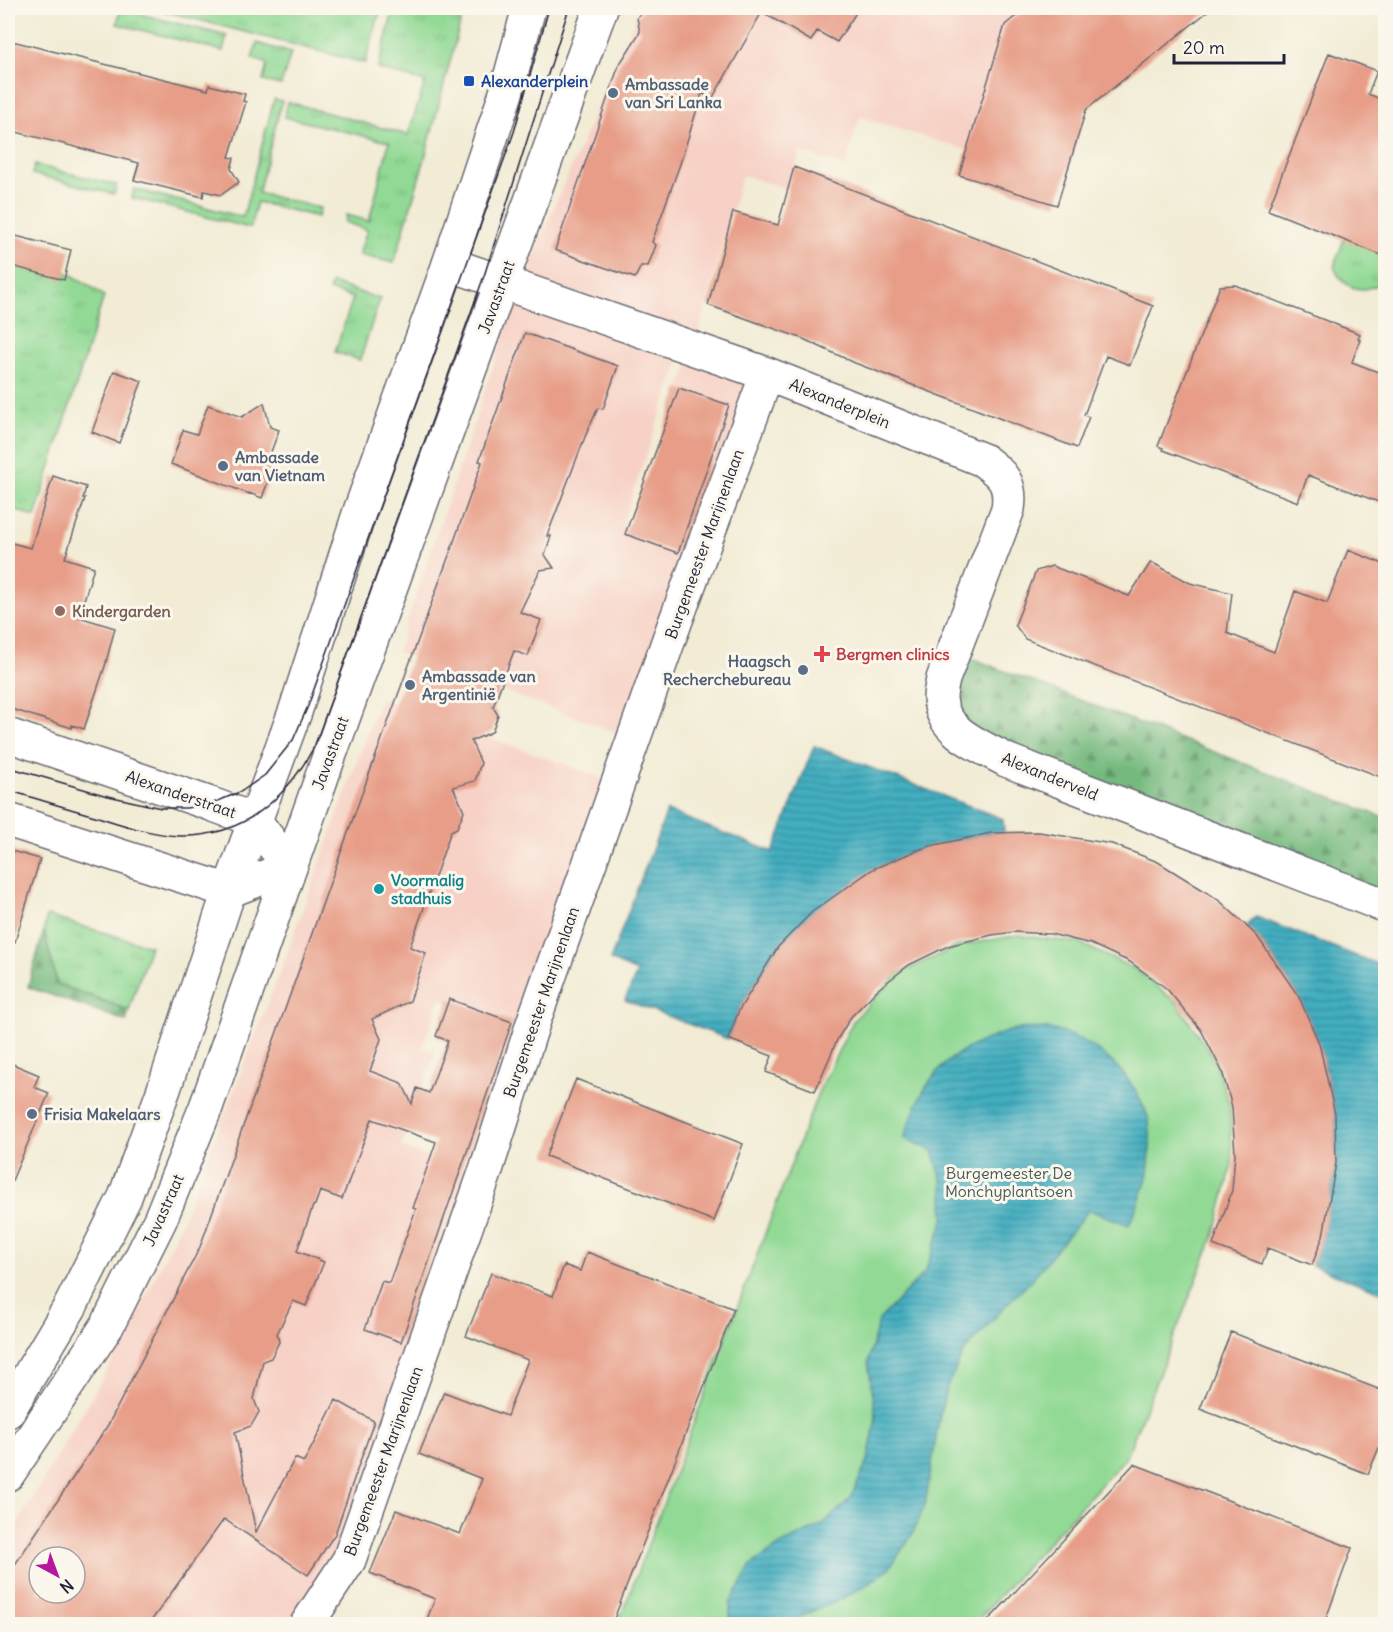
<svg xmlns="http://www.w3.org/2000/svg" width="1393" height="1632" font-family="Delius,sans-serif">
  <style>
    .built { fill: #f7d1c6; fill-rule: evenodd }
    .grass { fill: url(#grass-tufts); stroke: #5a7e68; stroke-width: 1.5 }
    .forest { fill: url(#forest-firs); stroke: #4b6e5c; stroke-width: 1.5 }
    .green { fill: #91d994; stroke: #5a7e68; stroke-width: 1.5 }
    .water { fill: url(#water-rules); stroke: #32687e; stroke-width: 1.5 }
    .building { fill: #e79d87; fill-rule: evenodd }
    .lines { fill: none; stroke-linecap: round; stroke-linejoin: round }
    .minor-casing { stroke: #6b6971; stroke-width: 36 }
    .tertiary-casing { stroke: #6b6971; stroke-width: 36 }
    .minor { stroke: #fff; stroke-width: 33 }
    .tertiary { stroke: #fff; stroke-width: 33 }
    .tram { stroke: #22223b; stroke-width: 1.5 }
    .transit-dot { fill: #1a4fb4; stroke: #fbf7ec; stroke-width: 2 }
    .service-dot { fill: #5c6f8a; stroke: #fbf7ec; stroke-width: 2 }
    .education-dot { fill: #8d6e63; stroke: #fbf7ec; stroke-width: 2 }
    .health-dot { fill: #e0444e; stroke: #fbf7ec; stroke-width: 2 }
    .culture-dot { fill: #0f9aa8; stroke: #fbf7ec; stroke-width: 2 }
    .labels { text-anchor: middle; stroke-width: 6; stroke-linejoin: round; paint-order: stroke }
    .transit-label { font-size: 16px; font-weight: bold; fill: #164399; stroke: #fbf7ec; text-anchor: start }
    .service-label { font-size: 16px; font-weight: bold; fill: #4e5e75; stroke: #fbf7ec; text-anchor: start }
    .street-label { font-size: 16px; fill: #22223b; stroke: #fbf7ec }
    .education-label { font-size: 16px; font-weight: bold; fill: #785e54; stroke: #fbf7ec; text-anchor: start }
    .health-label { font-size: 16px; font-weight: bold; fill: #be3a42; stroke: #fbf7ec; text-anchor: start }
    .culture-label { font-size: 16px; font-weight: bold; fill: #0d838f; stroke: #fbf7ec; text-anchor: start }
    .park-label { font-size: 16px; fill: #435956; stroke: #fbf7ec }
  </style>
  <defs>
    <pattern id="grass-tufts" width="24" height="20" patternUnits="userSpaceOnUse" patternTransform="scale(1.5)"><rect width="24" height="20" fill="#91d994"/><path d="M3 7l-1-3M5 7V3M7 7l1-3M15 17l-1-3M17 17v-4M19 17l1-3" fill="none" stroke="#7dba80"/></pattern>
    <pattern id="forest-firs" width="22" height="20" patternUnits="userSpaceOnUse" patternTransform="scale(1.5)"><rect width="22" height="20" fill="#74b97e"/><path d="M5 1l3.5 6h-7zM16 11l3.5 6h-7z" fill="#5f9668"/></pattern>
    <pattern id="water-rules" width="6" height="5" patternUnits="userSpaceOnUse" patternTransform="scale(1.5)"><rect width="6" height="5" fill="#42aec0"/><path d="M0 2.5h6" fill="none" stroke="#378d9d"/></pattern>
  </defs>
  <rect width="100%" height="100%" fill="#fbf7ec"/>
  <filter id="ink" filterUnits="userSpaceOnUse"><feTurbulence type="fractalNoise" baseFrequency=".0167" numOctaves="2"/><feDisplacementMap in="SourceGraphic" scale="12" xChannelSelector="R" yChannelSelector="G"/><feConvolveMatrix kernelMatrix="1 2 1 2 8 2 1 2 1" color-interpolation-filters="sRGB"/></filter>
  <filter id="wash" filterUnits="userSpaceOnUse"><feTurbulence type="fractalNoise" baseFrequency=".008" numOctaves="4" result="noise"/><feDisplacementMap in="SourceGraphic" scale="24" xChannelSelector="R" yChannelSelector="G"/><feGaussianBlur stdDeviation="1.35" result="paint"/><feColorMatrix in="noise" values="0 0 0 0 0 0 0 0 0 0 0 0 0 0 0 0 0 1.4 0 .05"/><feComposite in="paint" operator="in"/></filter>
  <g filter="url(#wash)">
    <rect width="100%" height="100%" fill="#f2ecd5"/>
    <path class="built" d="M640,8h386l-21,17 -38,125 -107,-33 -15,49 -45,-14 -12,37 -46,-14 -48,173 73,26 -136,364 -234,-86 123,-366zM685,345l9,3 -48,132 -2,-1 -17,48 -5,-3z
      M380,699l234,83 -126,379 -73,-26 44,-132 -19,-4 -18,49 13,5 -34,94 82,30 -176,447h-299v-84l119,-204 54,-112 95,-241zM39,1557h36v36h-36z"/>
    <path class="grass" d="M152,8h229l-16,55z
      M394,8h70l-40,153 -30,102 -35,-8 8,-25 -22,-8 1,-7 23,6 20,-79 -105,-25 4,-15 120,33 17,-53 -47,-13z
      M121,9l106,27 -4,15 -106,-27z
      M257,43l34,10 -10,32 -18,-4 4,-16 -3,-3 -12,-3z
      M274,99l8,2 -24,92 62,15 -2,9 -61,-15 -7,26 -118,-30 2,-9 109,28z
      M35,165l82,20 -3,9 -82,-20z
      M1346,233l39,16v29c-18,18 -41,13 -51,-11z
      M8,250c34,9 67,24 96,46l-69,221 -27,-10z
      M332,283l48,16 -20,61 -25,-8 18,-54 -24,-8z
      M47,916l103,30 -21,64 -72,-26 -13,-54z"/>
    <path class="forest" d="M953,651l432,167v74l-416,-152 -26,-61z
      M44,930l13,54 72,26 -3,11 -98,-34z"/>
    <path class="green" d="M1018,935l61,8 56,26 42,34 37,55 16,48 2,59 -17,68 -89,224 -152,167h-356l200,-531 35,-72 45,-47 60,-28z"/>
    <path class="water" d="M814,746l189,73 1,14h-13l-73,17 -45,19 -95,78 -39,63 -11,29 -103,-39 12,-28 -27,-12 57,-149 106,41z
      M1256,917l129,50v327l-73,-29 11,-29 13,-73 -1,-49 -16,-71 -20,-46 -42,-61 -11,-9z
      M1016,1029c10,0 22,-2 32,0 46,8 85,45 100,88 4,15 2,50 -2,65 -4,14 -11,29 -17,43l-40,-15 -61,74 -22,21 -42,47 -18,37 -7,31 -14,86 -14,31 -21,30 -15,13 -34,19 -37,16 -15,9h-59v-21l21,-38 29,-20 43,-21 27,-25 18,-39 8,-43 -8,-55 11,-42 46,-48 19,-53 -2,-38 -9,-30 -29,-13c6,-14 10,-30 18,-44 21,-39 53,-52 94,-65z"/>
    <g id="blocks">
      <path class="building" d="M644,8h215l-22,34 -20,-11 -6,10 -49,-29 -50,87 -10,-6 -22,71 -28,78 4,3 -8,21h-7l-6,12 -80,-28 64,-185 21,-33 -3,-14z
        M1026,8h186l-126,102 -29,95 -98,-30 46,-150z
        M8,40l200,50 1,-5 36,9 -2,7 3,1 -17,55 5,1 -3,11 8,13 -18,13 -17,-4 -1,6 -69,-17 5,-17 -131,-33z
        M1329,53l48,18 -9,23 18,7v156l-118,-47z
        M794,167l359,139 -23,59 -24,-9 -22,59 5,2 -12,31 -222,-85 -54,-25 -93,-33 25,-93 45,13z
        M8,234l63,16 -7,30 -56,-15z
        M1235,285l125,49 -2,4 2,2 -8,22 34,13v130l-78,-30 -10,27 -135,-52v-2l-5,-2 62,-160z
        M525,333l93,33 -15,43 -5,-1 -13,29 -38,99h4l-6,19 9,13 -14,2 -20,42 21,8 -13,36 -14,-5 -21,56 5,8 -6,17 -21,9 10,22 -6,18 -22,6 11,24 -7,17 -6,3 -41,116 16,6 -16,48 -38,18 9,20 -11,32 32,12 10,21 5,-16 12,5 19,-52 -12,-5 13,-37 63,23 -111,320 -36,-13 17,-48 7,2 27,-74 -3,-1 23,-66 -64,-23 -30,80 -22,-8 -5,14 -2,1 -16,45 27,11 -18,44 -13,-5 -16,33 2,8 -8,16 -8,3 -9,38 5,13 -8,14 -16,6 21,100 39,-74 9,4 32,-62 38,21 -39,113 -27,41 -84,-56 -75,105h-141v-49l100,-150 92,-178 160,-448 92,-252 30,-85 -3,-1zM39,1557h36v36h-36z
        M114,371l28,10 -23,62 -27,-11z
        M679,388l50,17 -51,148 -53,-19z
        M264,403l6,24 9,3 -11,30 7,2 -13,36 -13,-5v1l-78,-30 12,-34 14,4 11,-29 34,12z
        M53,476l33,11 -3,11h2l-20,60 29,9 -15,50 36,11 -10,38 -21,63 -12,-4v3l-64,-20v-166l23,6z
        M1348,550l38,15v214l-361,-140 -10,-14 21,-54 16,-5 77,30 22,-34 39,21 42,10 -5,40 47,19 21,-61 32,12z
        M1039,832l73,12 46,18 53,33 10,7 36,34 42,61 20,46 16,71 1,49 -13,73 -11,29 -44,-17 -6,16 -49,-19 19,-55 3,-36 -3,-47 -10,-36 -21,-41 -34,-41 -37,-27 -39,-18 -40,-10 -37,-2 -22,3 -44,11 -39,19 -32,25 -26,27 -13,21 -23,53 -49,-19 6,-16 -44,-17 11,-29 39,-63 34,-35 61,-43 45,-19 12,-4 61,-13z
        M8,850l32,9 -25,83 -7,-1z
        M8,1062l31,13 -5,12 15,6 -41,97z
        M576,1079l167,65 -29,77 -168,-65z
        M587,1252l147,57 -122,315h-187l10,-25 -65,-26 26,-63 64,24 22,-55 -63,-25 25,-62 63,24 21,-56 -62,-24 25,-63 62,23 11,-31 16,6z
        M1231,1332l155,60v39l-18,43 -168,-65z
        M1134,1464l218,84 -28,76h-339z"/>
    </g>
  </g>
  <g filter="url(#ink)">
    <use href="#blocks" fill-opacity="0" stroke="#6b6971" stroke-width="1.5"/>
    <g class="lines">
      <g class="minor-casing">
        <path id="minor" d="M449,264l318,110 216,86c20,15 29,23 25,49l-65,170c-1,6 -3,13 -3,19 1,34 41,48 66,62l380,146
          M8,735l203,69 43,16 36,47 -61,24 -221,-71
          M307,1624l42,-64 137,-390 47,-147 136,-384 98,-265"/>
      </g>
      <g class="tertiary-casing">
        <path id="tertiary" d="M8,1411l62,-104 55,-110 39,-108 65,-198 66,-179 65,-201 89,-247 57,-171 23,-85
          M8,1474l99,-148 53,-106 46,-113 120,-342 275,-757"/>
      </g>
      <use href="#minor" class="minor"/>
      <use href="#tertiary" class="tertiary"/>
      <path class="tram" d="M8,767l96,28 57,13h25l25,-4 31,-13 23,-16 28,-35 15,-34 206,-574 35,-124
        M8,790c29,9 58,18 87,26 27,9 55,18 84,20 64,2 108,-38 136,-91l169,-469 85,-268"/>
    </g>
  </g>
  <rect class="transit-dot" x="463" y="75" width="12" height="12" rx="3"/>
  <g class="service-dot">
    <circle cx="613" cy="93" r="6"/>
    <circle cx="223" cy="466" r="6"/>
    <circle cx="803" cy="670" r="6"/>
    <circle cx="410" cy="685" r="6"/>
    <circle cx="32" cy="1114" r="6"/>
  </g>
  <circle class="education-dot" cx="60" cy="611" r="6"/>
  <path class="health-dot" d="M819 645h6v6h6v6h-6v6h-6v-6h-6v-6h6z"/>
  <circle class="culture-dot" cx="379" cy="889" r="6"/>
  <g class="labels">
    <g class="transit-label">
      <text x="481" y="87">Alexanderplein</text>
    </g>
    <g class="service-label">
      <text x="625" y="90">Ambassade<tspan x="625" dy="18">van Sri Lanka</tspan></text>
      <text x="235" y="463">Ambassade<tspan x="235" dy="18">van Vietnam</tspan></text>
      <text x="791" y="667" text-anchor="end">Haagsch<tspan x="791" dy="18">Recherchebureau</tspan></text>
      <text x="422" y="682">Ambassade van<tspan x="422" dy="18">Argentinië</tspan></text>
      <text x="44" y="1120">Frisia Makelaars</text>
    </g>
    <g class="street-label">
      <text transform="translate(496 297) rotate(-70)" y="6">Javastraat</text>
      <text transform="translate(840 403) rotate(22)" y="6">Alexanderplein</text>
      <text transform="translate(704 544) rotate(-70)" y="6">Burgemeester Marijnenlaan</text>
      <text transform="translate(330 753) rotate(-70)" y="6">Javastraat</text>
      <text transform="translate(1050 776) rotate(22)" y="6">Alexanderveld</text>
      <text transform="translate(181 794) rotate(19)" y="6">Alexanderstraat</text>
      <text transform="translate(541 1002) rotate(-71)" y="6">Burgemeester Marijnenlaan</text>
      <text transform="translate(163 1210) rotate(-66)" y="6">Javastraat</text>
      <text transform="translate(383 1461) rotate(-70)" y="6">Burgemeester Marijnenlaan</text>
    </g>
    <g class="education-label">
      <text x="72" y="617">Kindergarden</text>
    </g>
    <g class="health-label">
      <text x="836" y="660">Bergmen clinics</text>
    </g>
    <g class="culture-label">
      <text x="391" y="886">Voormalig<tspan x="391" dy="18">stadhuis</tspan></text>
    </g>
    <g class="park-label">
      <text x="1009" y="1179">Burgemeester De<tspan x="1009" dy="18">Monchyplantsoen</tspan></text>
    </g>
  </g>
  <rect width="1393" height="1632" fill="none" stroke="#fbf7ec" stroke-width="30"/>
  <g transform="translate(57 1575) rotate(139)"><circle r="28" fill="#fbf7ec" stroke="#a4a2a5" stroke-width="1.5"/>
  <path d="M0-4.5L10 22L0 15L-10 22Z" fill="#b5179e"/>
  <text y="-9" font-size="16" font-weight="bold" text-anchor="middle" fill="#22223b">N</text>
  </g>
  <path d="M1174 54v9h110v-9" fill="none" stroke="#22223b" stroke-width="3"/>
  <text x="1183" y="54" font-size="18" fill="#22223b" stroke="#fbf7ec" stroke-width="4.5" paint-order="stroke">20 m</text>
</svg>
